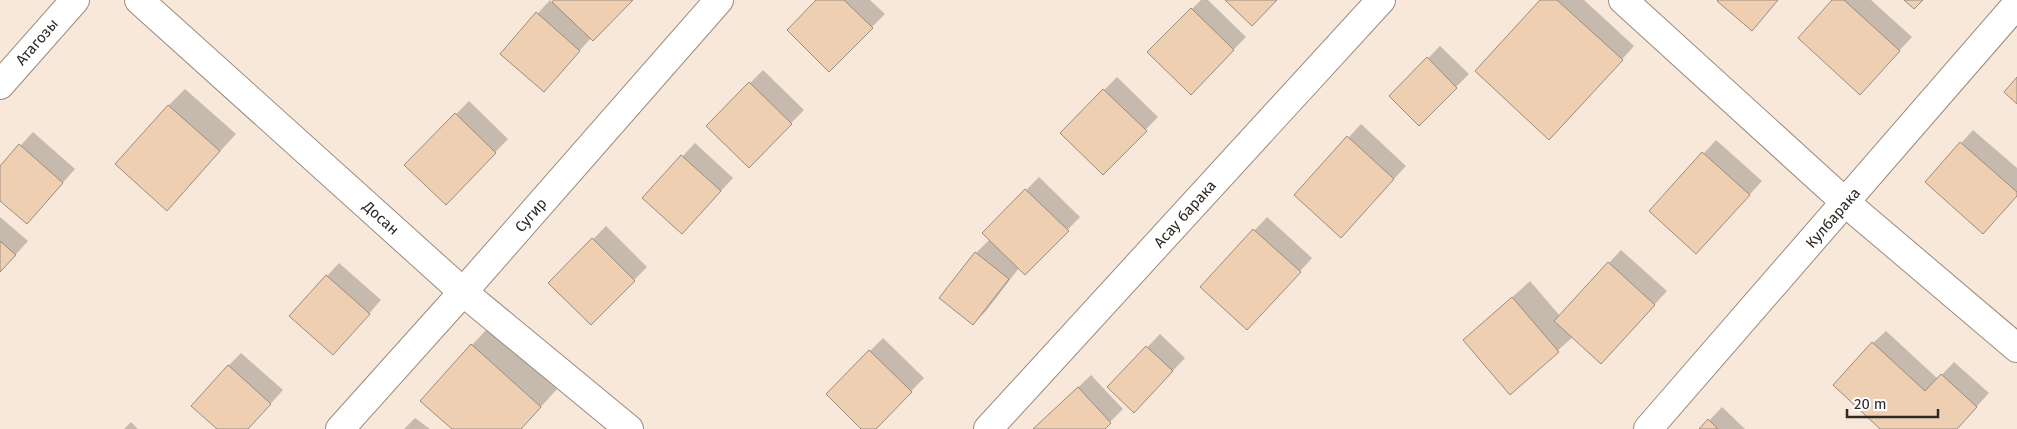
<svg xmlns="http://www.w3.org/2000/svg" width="2017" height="429" font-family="'Fira Sans',sans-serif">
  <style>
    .shadow { fill: #0003 }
    .building { fill: #eecfb2; stroke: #9b8c7e }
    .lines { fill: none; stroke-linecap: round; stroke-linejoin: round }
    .street-casing { stroke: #9a8b7d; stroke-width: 30 }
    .street { stroke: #fff; stroke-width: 28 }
    .labels { text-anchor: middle; stroke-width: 4.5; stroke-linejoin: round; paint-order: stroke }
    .street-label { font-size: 15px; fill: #2f2924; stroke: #fff }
  </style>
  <rect width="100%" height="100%" fill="#f8e8d9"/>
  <path class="shadow" d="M550,0l3,3 3,-3h76l-41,38 -35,39 -54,-24z
    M817,0h53l15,14 -56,56z
    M1201,0h7l38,37 -55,56 -42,-41z
    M1541,0h43l50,46 -72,80z
    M1834,0h37l41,37 -52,56z
    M1440,46l29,28 -50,50 -28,-28z
    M763,70l41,40 -55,56 -41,-40z
    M1117,77l41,40 -55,56 -41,-40z
    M185,89l51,45 -69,75 1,-103z
    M469,101l39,38 -50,52 -52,-26z
    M1361,124l45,42 -65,70 -45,-41z
    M1973,130l44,38v28l-34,36 -57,-50z
    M33,132l42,37 -48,54 -27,-24v-31z
    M1716,140l46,41 -53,58 -58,-28z
    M695,143l38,35 -38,41 -51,-22z
    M1039,177l41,40 -55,57 -6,-6 -33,43 -13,13 3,-71 14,-14 -6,-6z
    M0,217l28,24 -28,31z
    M1267,217l45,41 -52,58 -58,-29z
    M606,226l41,41 -56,56 -41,-40z
    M1621,250l46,41 -53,58 -41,-12 -63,56 -45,-53 65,-59 30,35z
    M339,263l42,37 -35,40 -19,-64z
    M488,328l69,61 -36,40h-68l19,-84z
    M1886,331l52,48 16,-17 35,31 -33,36h-74l-9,-86z
    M1160,334l25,24 -38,40 -38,-11z
    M883,338l41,40 -50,51h-11l-36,-35z
    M241,353l42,37 -35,39h-29l9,-63z
    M1091,375l32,34 -20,20h-68z
    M1722,407l23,22h-44z
    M415,418l15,11h-26z
    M131,422l7,7h-14z"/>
  <path class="building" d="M554,0h79l-40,41 -41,-39z
    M816,0h28l29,28 -44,44 -42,-42z
    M1225,0h52l-25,26z
    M1540,0h17l66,60 -74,80 -74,-69z
    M1718,0h60l-26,31 -35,-30z
    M1832,0h12l56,51 -40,44 -62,-57z
    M1904,0h19l-9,9z
    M1191,8l43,42 -43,45 -44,-43z
    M536,12l44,39 -36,41 -44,-38z
    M1427,57l30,31 -38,38 -30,-30z
    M2017,77v27l-13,-12z
    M749,82l43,42 -43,44 -43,-42z
    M1103,89l44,42 -44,44 -43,-42z
    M168,105l52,46 -53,60 -52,-47z
    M455,113l41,40 -50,52 -42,-40z
    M1347,136l47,43 -53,59 -47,-43z
    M1960,142l57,50v4l-34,38 -58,-52z
    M19,144l44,39 -36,41 -27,-23v-35z
    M1702,152l48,43 -54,59 -47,-43z
    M681,155l40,36 -39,43 -40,-36z
    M1025,189l44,42 -44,44 -43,-42z
    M1253,229l48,43 -54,58 -47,-43z
    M592,238l43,43 -44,44 -43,-42z
    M0,241l16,14 -16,17z
    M975,252l34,27 -36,46 -34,-27z
    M1608,262l47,43 -54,59 -47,-43z
    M326,275l44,39 -37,41 -44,-39z
    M1512,297l47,55 -49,43 -47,-55z
    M1872,342l53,49 16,-17 36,33 -20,22h-77l-47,-44z
    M471,344l70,63 -20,22h-69l-32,-28z
    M1146,346l27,25 -39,42 -27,-26z
    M869,350l43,42 -36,37h-15l-35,-35z
    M228,365l43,39 -23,25h-31l-26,-23z
    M1078,387l33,36 -6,6h-72z
    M1708,419l10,10h-19z"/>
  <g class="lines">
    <g class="street-casing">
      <path id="street" d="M139,0l324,292 166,137
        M1623,0l223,203 171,145
        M0,85l75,-85
        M340,429l123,-137 256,-292
        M988,429l393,-429
        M1648,429l369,-425"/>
    </g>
    <use href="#street" class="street"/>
  </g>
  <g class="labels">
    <g class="street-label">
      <text transform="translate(37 42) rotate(-49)" y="5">Атагозы</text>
      <text transform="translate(1185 214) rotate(-48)" y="5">Асау барака</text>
      <text transform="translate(531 215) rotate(-49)" y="5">Сугир</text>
      <text transform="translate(381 218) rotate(42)" y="5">Досан</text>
      <text transform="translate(1833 218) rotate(-49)" y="5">Кулбарака</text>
    </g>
  </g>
  <path d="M1847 409v8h91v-8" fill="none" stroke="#2f2924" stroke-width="2.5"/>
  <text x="1854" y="409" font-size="15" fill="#2f2924" stroke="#ffffff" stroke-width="4" paint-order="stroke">20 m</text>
</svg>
